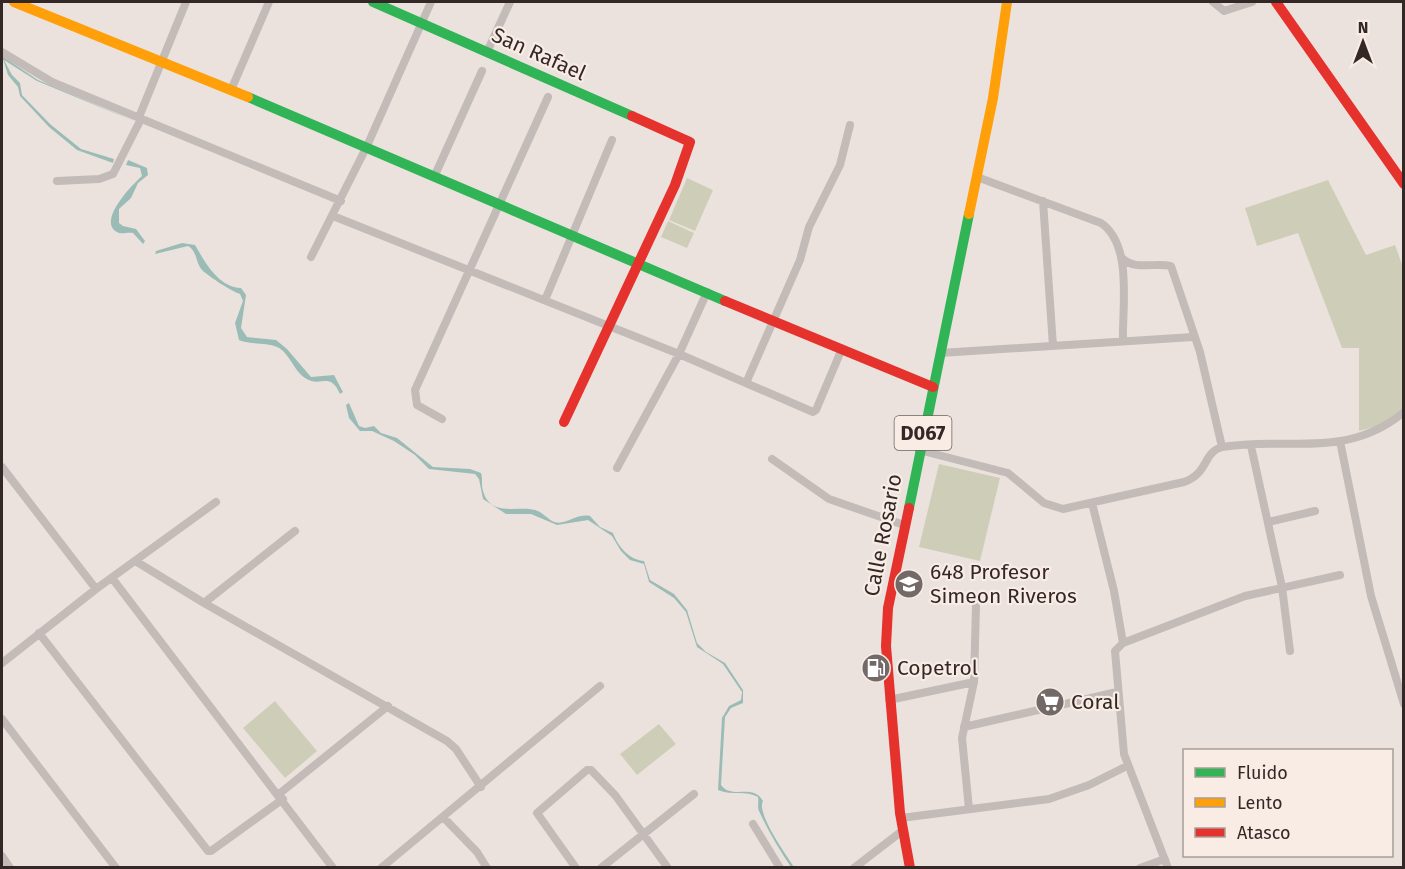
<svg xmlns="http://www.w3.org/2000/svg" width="1405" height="869" font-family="'Fira Sans',sans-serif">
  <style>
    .green { fill: #ceceb8 }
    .water { fill: #9bbcb6 }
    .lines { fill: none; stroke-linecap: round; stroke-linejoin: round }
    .street { stroke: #c3bbb7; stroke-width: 8 }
    .fast { stroke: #30b455; stroke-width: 10 }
    .slow { stroke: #ff9f0a; stroke-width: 10 }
    .jam { stroke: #e5322d; stroke-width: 10 }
    .labels { text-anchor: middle; stroke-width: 4.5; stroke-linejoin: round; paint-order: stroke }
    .shield { fill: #f8ece4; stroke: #6e635f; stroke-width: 1.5 }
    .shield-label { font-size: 20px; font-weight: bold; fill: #332826 }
    .street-label { font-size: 21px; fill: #332826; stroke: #f8ece4 }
    .poi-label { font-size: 21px; fill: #332826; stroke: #f8ece4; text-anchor: start }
  </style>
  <rect width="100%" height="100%" fill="#ebe2de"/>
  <path class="green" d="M687,178l26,12 -18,41 -26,-11z
    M1328,180l38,75 29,-10 8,22v141l-21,17 -23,6v-83h-17l-44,-115 -41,13 -12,-38z
    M668,221l26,12 -7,15 -26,-11z
    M939,464l61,14 -20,83 -61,-14z
    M275,701l42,50 -32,27 -42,-50z
    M659,724l17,20 -39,31 -17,-21z"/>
  <path class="water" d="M2,56l36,24 98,42 -99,-41 -33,-21 8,15 8,8 2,12 28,29 31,25 33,10 -1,4 -36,-13 -28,-23 -29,-31 -2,-9 -10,-12z
    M128,160l19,8 1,7 -10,8 -7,15 -12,11v14l4,3 13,3 9,12 -2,3 -10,-11c-4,-1 -10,1 -14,0 -25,-10 15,-50 23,-57l-2,-8 -14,-3z
    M182,243l13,2c10,17 23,42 46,43l5,7 -5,33 6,9 29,3 11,9 24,28 23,-2 9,17 -3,2c-11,-24 -19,-5 -35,-16 -11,-7 -16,-26 -28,-31 -11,-5 -26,-2 -38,-7l-4,-17 8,-22 -3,-7c-9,-3 -30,-17 -37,-23 -8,-8 -5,-19 -15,-25l-33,8 1,-3z
    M349,403l10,23 6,2 9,-2 7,7 16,5 36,29 37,2 11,4c2,6 0,12 2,18 8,27 35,14 52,19 11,3 16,16 28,12 10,-2 16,-8 27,-6l10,11 13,6c5,14 17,27 31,28l6,19 24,14 13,16 10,33 9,9 19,11 18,27v13l-12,5 -6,9 -4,68c11,15 32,-2 42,16 -7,12 23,54 31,66h-3c-12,-18 -23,-36 -32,-56 -2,-4 0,-10 -1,-14 -12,-7 -26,-1 -40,-7l4,-72 7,-12 12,-6 1,-8 -19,-28 -26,-17 -11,-35 -12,-14 -25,-16 -5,-18 -14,-4 -9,-9 -9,-15 -24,-16 -31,5 -26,-11h-25l-23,-15 -4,-20 -4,-5 -46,-5 -14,-14 -21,-14 -22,-10h-12l-11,-13 -3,-13z"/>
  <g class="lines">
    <path class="street" d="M1213,2l11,9 28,-9
      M2,52l50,30 289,119
      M487,52l23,-50
      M231,90l38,-88
      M139,117l47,-115
      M435,175l47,-104
      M977,177l124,46c32,22 21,83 22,118
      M57,181l42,-2 14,-5 28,-55
      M1043,201l10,145
      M333,216l346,138 134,58 3,-2 25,-59
      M311,257l56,-111 64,-144
      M1122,258c12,13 34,4 49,8l29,86 22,95
      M545,300l67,-160
      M940,353l253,-16
      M746,383l54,-123 9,-33 31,-62 10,-40
      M442,419l-25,-14 -2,-15 133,-293
      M1340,441l31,155 33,108
      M1251,446l31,141 8,64
      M919,450l89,23 36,30 19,6 121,-27c26,-10 18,-29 38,-35 65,-11 125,13 182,-35
      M772,459l57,40 75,26
      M2,467l94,122
      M617,468l62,-114 28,-62
      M1092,503l22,88 9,52
      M1268,522l47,-11
      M137,562l67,41 243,138 9,8 25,38
      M112,578l221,290
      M204,603l91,-72
      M39,633l169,218h3l72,-52
      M2,663l94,-74 120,-87
      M889,700l85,-18
      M2,719l114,149
      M964,727l153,-35
      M279,794l109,-88
      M969,809l-7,-71 12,-56 2,-76
      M443,817l34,35 10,16
      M901,818l148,-19 40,-14 38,-19
      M753,824l27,44
      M2,856l8,12
      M381,868l219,-182
      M576,868l-39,-55 50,-43h4l24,25 53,73
      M601,868l93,-74
      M854,868l48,-37
      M1140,868l25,-9
      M1168,868l-44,-114 -9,-103 8,-8 122,-47 95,-21"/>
    <path class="fast" d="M373,2l259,114
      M248,97l477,204
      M909,508l60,-294"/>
    <path class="slow" d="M14,2l234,95
      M969,214l24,-116 14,-96"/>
    <path class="jam" d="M1276,2l128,182
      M725,301l208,86
      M564,422l111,-237 15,-43 -58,-26
      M909,508l-21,100 -2,38 14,167 10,55"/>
  </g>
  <defs>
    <g id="school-disc" transform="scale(1.5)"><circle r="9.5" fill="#736966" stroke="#f8ece4"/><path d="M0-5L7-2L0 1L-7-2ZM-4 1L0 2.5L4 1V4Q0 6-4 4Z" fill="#fff"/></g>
    <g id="fuel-disc" transform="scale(1.5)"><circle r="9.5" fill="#736966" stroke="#f8ece4"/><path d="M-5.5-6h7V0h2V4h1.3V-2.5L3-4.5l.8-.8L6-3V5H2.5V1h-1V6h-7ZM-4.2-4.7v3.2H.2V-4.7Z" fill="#fff"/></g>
    <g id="supermarket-disc" transform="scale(1.5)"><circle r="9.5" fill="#736966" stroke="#f8ece4"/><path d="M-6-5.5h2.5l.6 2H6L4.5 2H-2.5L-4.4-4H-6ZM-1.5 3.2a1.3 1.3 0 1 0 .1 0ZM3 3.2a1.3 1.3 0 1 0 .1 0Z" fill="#fff"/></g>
  </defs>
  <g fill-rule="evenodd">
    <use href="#school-disc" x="909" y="584"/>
    <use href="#fuel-disc" x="876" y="668"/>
    <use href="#supermarket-disc" x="1050" y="702"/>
  </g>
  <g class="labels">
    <rect class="shield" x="894.5" y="416" width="57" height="34" rx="4.5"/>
    <g class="shield-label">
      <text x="923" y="440">D067</text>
    </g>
    <g class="street-label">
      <text transform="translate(539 54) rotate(24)" y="7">San Rafael</text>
      <text transform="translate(883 535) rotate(-79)" y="7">Calle Rosario</text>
    </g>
    <g class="poi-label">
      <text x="930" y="579">648 Profesor<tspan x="930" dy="24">Simeon Riveros</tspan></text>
      <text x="897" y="675">Copetrol</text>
      <text x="1071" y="709">Coral</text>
    </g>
  </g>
  <rect width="1405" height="869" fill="none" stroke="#332826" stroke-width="6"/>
  <rect x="1183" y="749" width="210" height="108" fill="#f8ece4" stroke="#a99e98" stroke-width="1.5"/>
  <rect x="1195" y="768" width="30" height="9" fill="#30b455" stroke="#a99e98" stroke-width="1.5"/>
  <text x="1237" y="779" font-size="18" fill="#332826">Fluido</text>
  <rect x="1195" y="798" width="30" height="9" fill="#ff9f0a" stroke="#a99e98" stroke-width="1.5"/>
  <text x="1237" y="809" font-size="18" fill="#332826">Lento</text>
  <rect x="1195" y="828" width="30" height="9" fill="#e5322d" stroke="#a99e98" stroke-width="1.5"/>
  <text x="1237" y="839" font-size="18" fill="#332826">Atasco</text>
  <g transform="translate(1363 42)" stroke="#f8ece4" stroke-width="4.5" paint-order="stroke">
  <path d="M0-4.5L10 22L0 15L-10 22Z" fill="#332826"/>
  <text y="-9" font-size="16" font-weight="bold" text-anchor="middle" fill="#332826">N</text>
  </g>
</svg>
